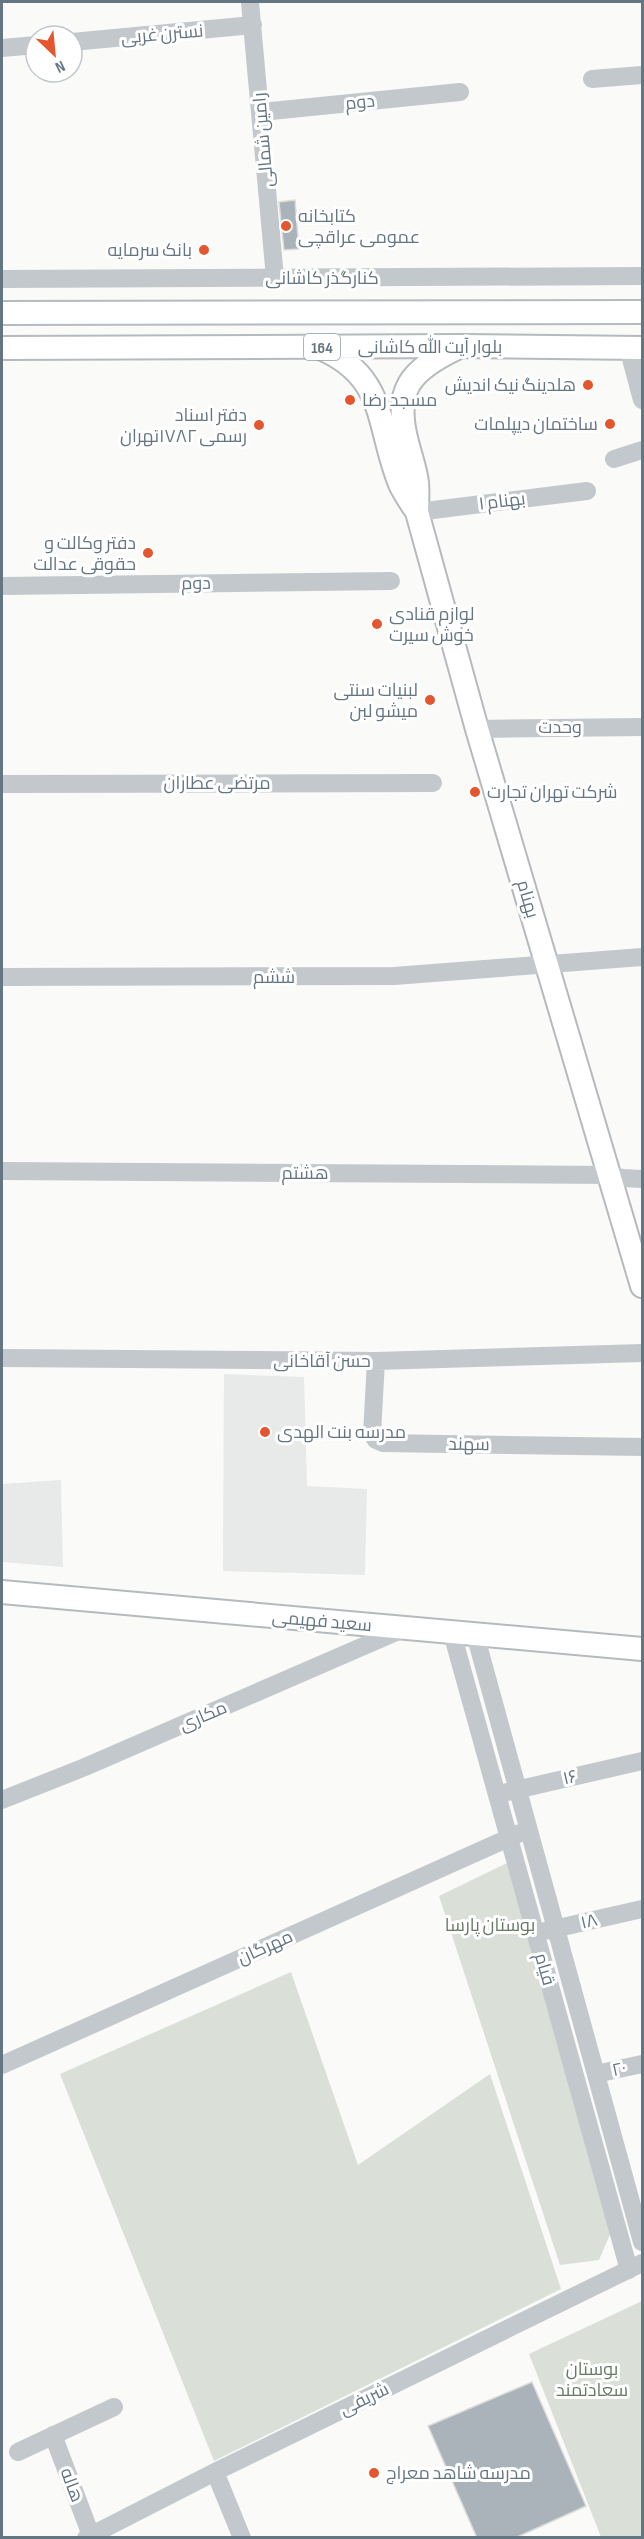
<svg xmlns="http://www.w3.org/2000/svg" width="644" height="2539" font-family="'Sofia Sans Condensed',Cairo,sans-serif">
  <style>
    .built { fill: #e8e9e9 }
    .green { fill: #dadfd7 }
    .building { fill: #aab3b9; stroke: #dcdcda; stroke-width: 1.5 }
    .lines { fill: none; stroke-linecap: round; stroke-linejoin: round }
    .major-casing { stroke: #b5babe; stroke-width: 26 }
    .minor { stroke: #c3c8cc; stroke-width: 18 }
    .major { stroke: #fff; stroke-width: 22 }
    .poi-dot { fill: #e4572e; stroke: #fff; stroke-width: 2 }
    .labels { text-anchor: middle; stroke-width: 6; stroke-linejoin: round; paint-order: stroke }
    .shield { fill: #fff; stroke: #939fa8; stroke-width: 1.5 }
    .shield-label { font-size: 16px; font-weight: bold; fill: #657683 }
    .street-label { font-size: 18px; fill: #657683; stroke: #fff }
    .poi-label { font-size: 18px; fill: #657683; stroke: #fff; text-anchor: start }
    .park-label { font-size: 18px; fill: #687a64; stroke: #fff }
  </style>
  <rect width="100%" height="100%" fill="#fafaf8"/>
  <path class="built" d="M224,1374l80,3 3,109 60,3 -2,86 -142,-4z
    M61,1480l2,87 -61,-5v-78z"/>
  <path class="green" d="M513,1860l101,365 -15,35 -39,5 -121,-369z
    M291,1972l67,193 132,-91 71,215 -347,172 -154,-387z
    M642,2301v234l-4,2h-37l-72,-183z"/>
  <path class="building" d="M295,200l4,49 -15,1 -5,-48z
    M532,2382l54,124 -71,32h-38l-49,-112z"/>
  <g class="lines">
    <g class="major-casing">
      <path id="major" d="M2,313l640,-1
        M318,347c70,29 58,78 82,137 4,9 11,19 17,28l60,217 165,557
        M2,348l460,-2 180,2
        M417,511c0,-9 1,-19 0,-28 -1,-13 -7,-28 -10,-41 -14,-53 4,-72 50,-94
        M2,1592l640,57"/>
    </g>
    <path class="minor" d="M250,2l25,276
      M72,42l181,-17
      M2,48l34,-3
      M592,79l50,-4
      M261,112l199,-20
      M2,279l640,-3
      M628,348l14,52
      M614,459l28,-9
      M417,512l170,-21
      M2,586l389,-5
      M477,729l165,-2
      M2,784l431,-1
      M2,977l392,-1 248,-19
      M2,1171l607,4 14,3 19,1
      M2,1358l374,3 266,-8
      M376,1361l-4,73 4,6 7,3 259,4
      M452,1633l177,637
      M475,1634l167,608
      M507,1792l135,-31
      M2,1800l83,-33 318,-138
      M545,1931l97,-22
      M2,2065l518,-232
      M596,2074l46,-10
      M53,2435l39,103
      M18,2452l96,-45
      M215,2472l27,66
      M86,2538l129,-66 427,-209"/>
    <use href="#major" class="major"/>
  </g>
  <g class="poi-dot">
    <circle cx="286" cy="226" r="6"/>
    <circle cx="204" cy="250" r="6"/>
    <circle cx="588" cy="385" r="6"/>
    <circle cx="350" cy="400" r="6"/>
    <circle cx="610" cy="424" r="6"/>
    <circle cx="259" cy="425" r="6"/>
    <circle cx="148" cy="553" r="6"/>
    <circle cx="377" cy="624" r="6"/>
    <circle cx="430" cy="700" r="6"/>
    <circle cx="475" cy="792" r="6"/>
    <circle cx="265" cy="1432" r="6"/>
    <circle cx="374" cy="2473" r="6"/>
  </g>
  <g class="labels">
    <rect class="shield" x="304" y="334" width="36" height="26" rx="4.5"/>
    <g class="shield-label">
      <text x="322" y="353">164</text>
    </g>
    <g class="street-label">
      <text transform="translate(162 34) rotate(-5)" y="6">نسترن غربی</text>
      <text transform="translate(360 102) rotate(-6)" y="6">دوم</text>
      <text transform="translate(263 140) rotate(-95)" y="6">رامین شمالی</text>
      <text x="322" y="284">کنارگذر کاشانی</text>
      <text x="430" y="353">بلوار آیت الله کاشانی</text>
      <text transform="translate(502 501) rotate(-7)" y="6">بهنام ۱</text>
      <text transform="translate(196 583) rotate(-1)" y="6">دوم</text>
      <text x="560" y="733">وحدت</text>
      <text x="217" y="789">مرتضی عطاران</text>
      <text transform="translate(528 899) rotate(74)" y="6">بهنام</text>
      <text x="274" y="983">ششم</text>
      <text x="305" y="1179">هشتم</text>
      <text x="322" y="1367">حسن آقاخانی</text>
      <text transform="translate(469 1444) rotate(1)" y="6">سهند</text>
      <text transform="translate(322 1621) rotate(5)" y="6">سعید فهیمی</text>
      <text transform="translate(203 1716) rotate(-23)" y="6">مکاری</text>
      <text transform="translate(570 1777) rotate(-13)" y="6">۱۶</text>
      <text transform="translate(589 1921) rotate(-13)" y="6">۱۸</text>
      <text transform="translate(265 1947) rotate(-24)" y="6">مهرگان</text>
      <text transform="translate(545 1969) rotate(74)" y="6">قیام</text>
      <text transform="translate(619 2069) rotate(-12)" y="6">۲۰</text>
      <text transform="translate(364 2399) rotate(-26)" y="6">شریفی</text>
      <text transform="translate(72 2485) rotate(69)" y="6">هاله</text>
    </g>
    <g class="poi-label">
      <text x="298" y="222">کتابخانه<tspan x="298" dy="21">عمومی عراقچی</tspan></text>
      <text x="192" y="256" text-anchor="end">بانک سرمایه</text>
      <text x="576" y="391" text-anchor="end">هلدینگ نیک اندیش</text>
      <text x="362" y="406">مسجد رضا</text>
      <text x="247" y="421" text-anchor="end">دفتر اسناد<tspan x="247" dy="21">رسمی ۱۷۸۲تهران</tspan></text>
      <text x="598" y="430" text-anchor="end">ساختمان دیپلمات</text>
      <text x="136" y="549" text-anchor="end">دفتر وکالت و<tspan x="136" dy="21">حقوقی عدالت</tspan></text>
      <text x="389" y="620">لوازم قنادی<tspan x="389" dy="21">خوش سیرت</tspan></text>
      <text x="418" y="696" text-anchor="end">لبنیات سنتی<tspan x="418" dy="21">میشو لبن</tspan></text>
      <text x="487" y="798">شرکت تهران تجارت</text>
      <text x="277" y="1438">مدرسه بنت الهدی</text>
      <text x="386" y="2479">مدرسه شاهد معراج</text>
    </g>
    <g class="park-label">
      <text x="490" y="1931">بوستان پارسا</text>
      <text x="592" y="2375">بوستان<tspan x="592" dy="21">سعادتمند</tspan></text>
    </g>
  </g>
  <rect width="644" height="2539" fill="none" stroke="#657683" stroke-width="6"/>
  <g transform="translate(54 54) rotate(154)"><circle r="28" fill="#ffffff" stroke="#c1c8cd" stroke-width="1.5"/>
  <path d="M0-4.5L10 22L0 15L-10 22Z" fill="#e4572e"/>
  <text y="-9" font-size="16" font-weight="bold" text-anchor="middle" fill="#657683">N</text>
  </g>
</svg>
